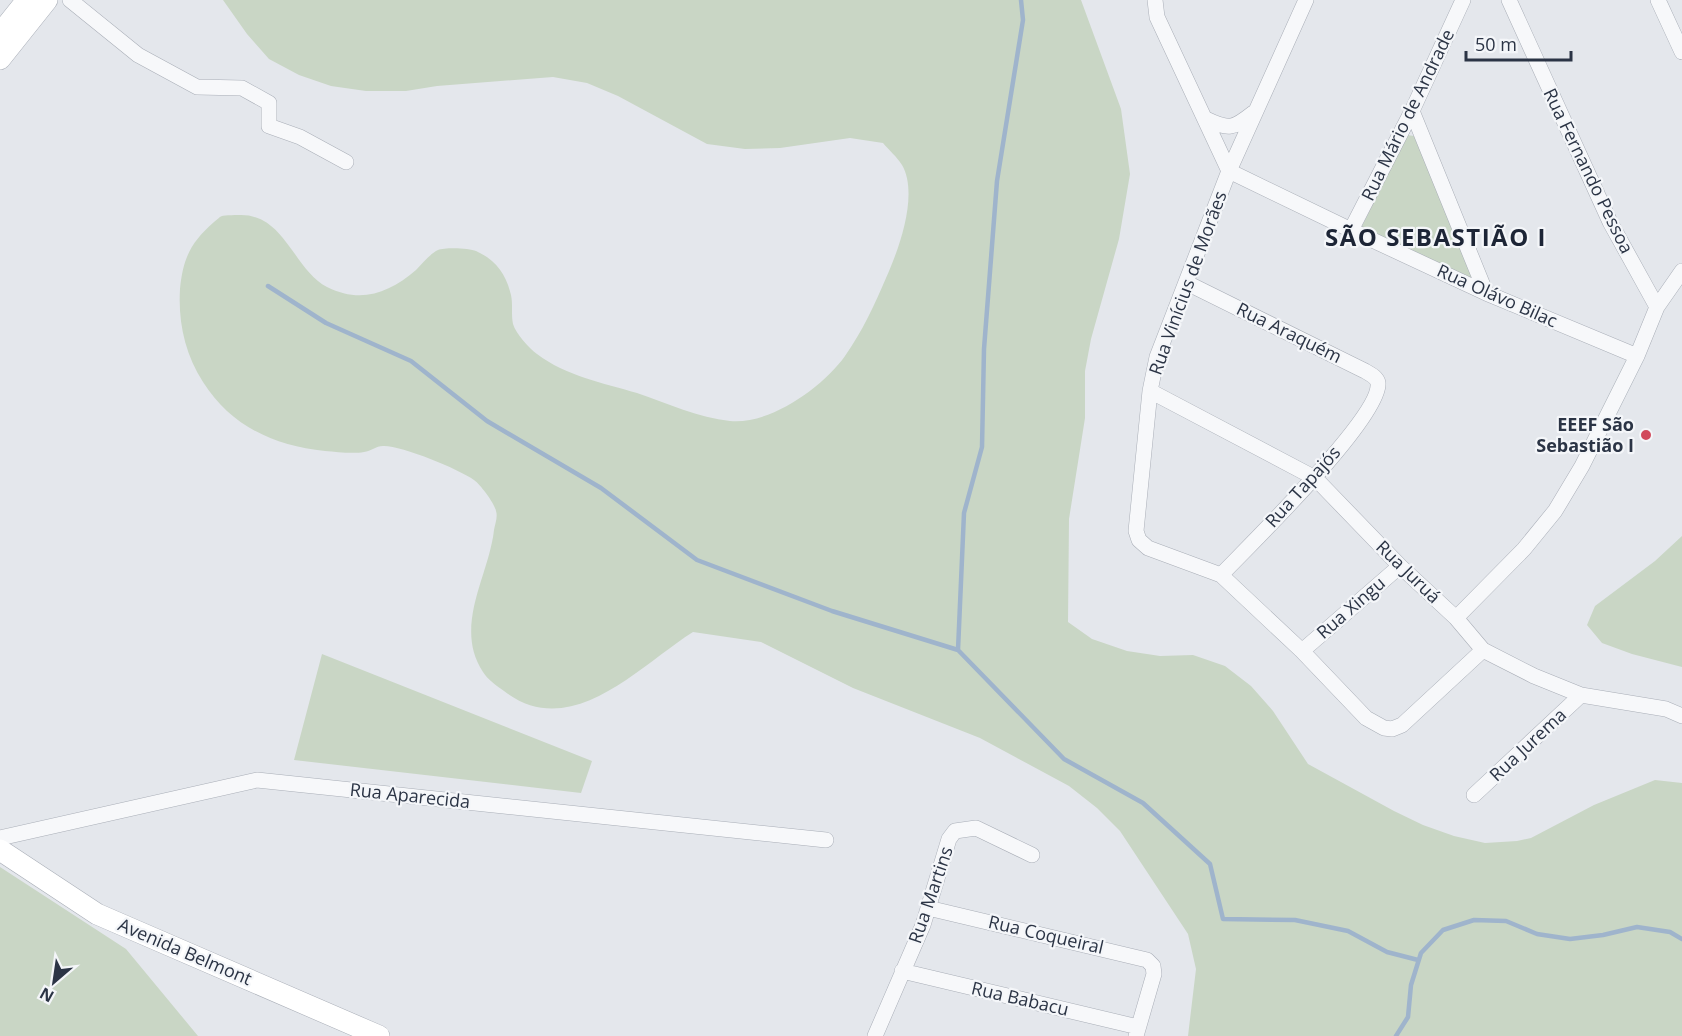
<svg xmlns="http://www.w3.org/2000/svg" width="1682" height="1036" font-family="'Open Sans',sans-serif">
  <style>
    .green { fill: #c9d6c5 }
    .lines { fill: none; stroke-linecap: round; stroke-linejoin: round }
    .stream { stroke: #9fb4cc; stroke-width: 4.5 }
    .street-casing { stroke: #a9aeb7; stroke-width: 16 }
    .secondary-casing { stroke: #a9aeb7; stroke-width: 22 }
    .street { stroke: #f7f8fa; stroke-width: 15 }
    .secondary { stroke: #fff; stroke-width: 21 }
    .poi-dot { fill: #d1495b; stroke: #f4f6f9; stroke-width: 2 }
    .labels { text-anchor: middle; stroke-width: 4.5; stroke-linejoin: round; paint-order: stroke }
    .street-label { font-size: 18px; fill: #2b3445; stroke: #f4f6f9 }
    .poi-label { font-size: 18px; font-weight: bold; fill: #2b3445; stroke: #f4f6f9; text-anchor: end }
    .district-label { font-size: 24px; font-weight: bold; letter-spacing: 1.5px; fill: #1d2536; stroke: #f4f6f9 }
  </style>
  <rect width="100%" height="100%" fill="#e4e7ec"/>
  <path class="green" d="M223,0h858l40,109 9,65 -11,65 -28,100 -6,32v47l-16,101 -1,103 24,17 35,12 33,5 33,-1 32,11 26,20 22,25 35,53 86,47 29,14 31,11 31,7 32,-2 14,-3 63,-33 61,-25 27,3v253h-494l8,-67 -8,-35 -68,-103 -23,-23 -28,-22 -89,-48 -127,-50 -92,-46 -68,-10c-54,34 -122,111 -189,59 -7,-5 -17,-12 -21,-19 -30,-46 6,-96 11,-142 1,-6 4,-13 2,-19 -1,-7 -16,-27 -22,-31 -15,-11 -74,-35 -91,-34 -7,0 -12,5 -19,6 -11,2 -27,0 -39,-1 -51,-5 -94,-25 -122,-69 -18,-28 -25,-60 -23,-93 3,-31 11,-47 34,-67 3,-2 5,-5 8,-6 2,-1 17,-1 19,-1 44,0 53,55 86,72 34,17 62,6 89,-17 6,-6 15,-17 22,-20 7,-3 32,-2 38,1 20,9 30,23 35,44 2,9 0,20 2,29 3,10 16,24 24,30 29,22 66,29 100,39 30,10 62,25 93,28 40,4 93,-34 115,-65 17,-24 30,-52 41,-78 13,-29 33,-84 16,-113 -5,-8 -13,-15 -19,-22l-33,-5 -70,10 -35,1 -38,-5 -89,-48 -31,-13 -34,-6 -116,9 -31,5h-40l-35,-5 -32,-11 -30,-16 -22,-25z
    M1407,135l7,1 61,142 -5,3 -105,-48 -3,-7z
    M1682,536v131l-50,-13 -30,-11 -15,-18 8,-19 60,-45z
    M322,654l270,107 -11,32 -287,-33z
    M0,867l126,82 72,87h-198z"/>
  <g class="lines">
    <path class="stream" d="M268,286l58,37 85,38 76,60 114,67 96,72 135,51 126,39 106,109 79,44 67,61 13,55 72,1 53,11 39,21 31,8
      M958,650l6,-137 18,-66 2,-98 13,-168 26,-161 -2,-20
      M1396,1036l12,-19 3,-32 10,-32 22,-23 31,-10 32,1 31,13 33,5 33,-4 34,-8 33,5 12,7"/>
    <g class="street-casing">
      <path id="street" d="M70,0l68,55 59,32 45,1 27,15v23l31,11 46,25
        M1155,0l2,17 72,154
        M1306,0l-77,171 -72,186 -7,34 -14,140 3,9 9,8 73,27 81,76 64,67 18,10 8,1 10,-4 81,-75
        M1509,0l101,222 47,85
        M1658,0l24,52
        M1412,111l74,182
        M1206,119c23,11 27,10 47,-6
        M1229,171l122,59 135,63 151,63
        M1351,230l61,-119 51,-111
        M1187,283l178,88c5,3 12,6 13,12 4,33 -130,164 -157,192
        M1150,391l165,87 85,88 56,52 27,32 51,26 47,19 85,14 16,7
        M1456,618l68,-69 31,-38 27,-45 55,-110 20,-49 25,-36
        M1302,651l98,-85
        M1474,795l107,-100
        M0,838l257,-58 569,60
        M928,908l219,52 6,6 1,8 -18,62
        M902,971l236,56
        M875,1036l48,-111 26,-86 6,-8 21,-3 56,27"/>
    </g>
    <g class="secondary-casing">
      <path id="secondary" d="M0,34l27,-34
        M0,59l47,-59
        M0,850l97,64 282,122"/>
    </g>
    <use href="#street" class="street"/>
    <use href="#secondary" class="secondary"/>
  </g>
  <circle class="poi-dot" cx="1646" cy="435" r="6"/>
  <g class="labels">
    <g class="street-label">
      <text transform="translate(1408 115) rotate(-64)" y="6">Rua Mário de Andrade</text>
      <text transform="translate(1588 171) rotate(64)" y="6">Rua Fernando Pessoa</text>
      <text transform="translate(1188 283) rotate(-70)" y="6">Rua Vinícius de Morães</text>
      <text transform="translate(1497 296) rotate(24)" y="6">Rua Olávo Bilac</text>
      <text transform="translate(1289 333) rotate(26)" y="6">Rua Araquém</text>
      <text transform="translate(1303 487) rotate(-48)" y="6">Rua Tapajós</text>
      <text transform="translate(1408 572) rotate(44)" y="6">Rua Juruá</text>
      <text transform="translate(1351 608) rotate(-41)" y="6">Rua Xingu</text>
      <text transform="translate(1528 745) rotate(-43)" y="6">Rua Jurema</text>
      <text transform="translate(410 796) rotate(6)" y="6">Rua Aparecida</text>
      <text transform="translate(931 895) rotate(-71)" y="6">Rua Martins</text>
      <text transform="translate(1046 935) rotate(13)" y="6">Rua Coqueiral</text>
      <text transform="translate(185 952) rotate(23)" y="6">Avenida Belmont</text>
      <text transform="translate(1020 999) rotate(13)" y="6">Rua Babacu</text>
    </g>
    <g class="poi-label">
      <text x="1634" y="431">EEEF São<tspan x="1634" dy="21">Sebastião I</tspan></text>
    </g>
    <g class="district-label">
      <text x="1436" y="246">SÃO SEBASTIÃO I</text>
    </g>
  </g>
  <g transform="translate(54 982) rotate(209)" stroke="#f4f6f9" stroke-width="4.5" paint-order="stroke">
  <path d="M0-4.5L10 22L0 15L-10 22Z" fill="#2b3445"/>
  <text y="-9" font-size="16" font-weight="bold" text-anchor="middle" fill="#2b3445">N</text>
  </g>
  <path d="M1466 51v9h105v-9" fill="none" stroke="#2b3445" stroke-width="3"/>
  <text x="1475" y="51" font-size="18" fill="#2b3445" stroke="#f4f6f9" stroke-width="4.5" paint-order="stroke">50 m</text>
</svg>
